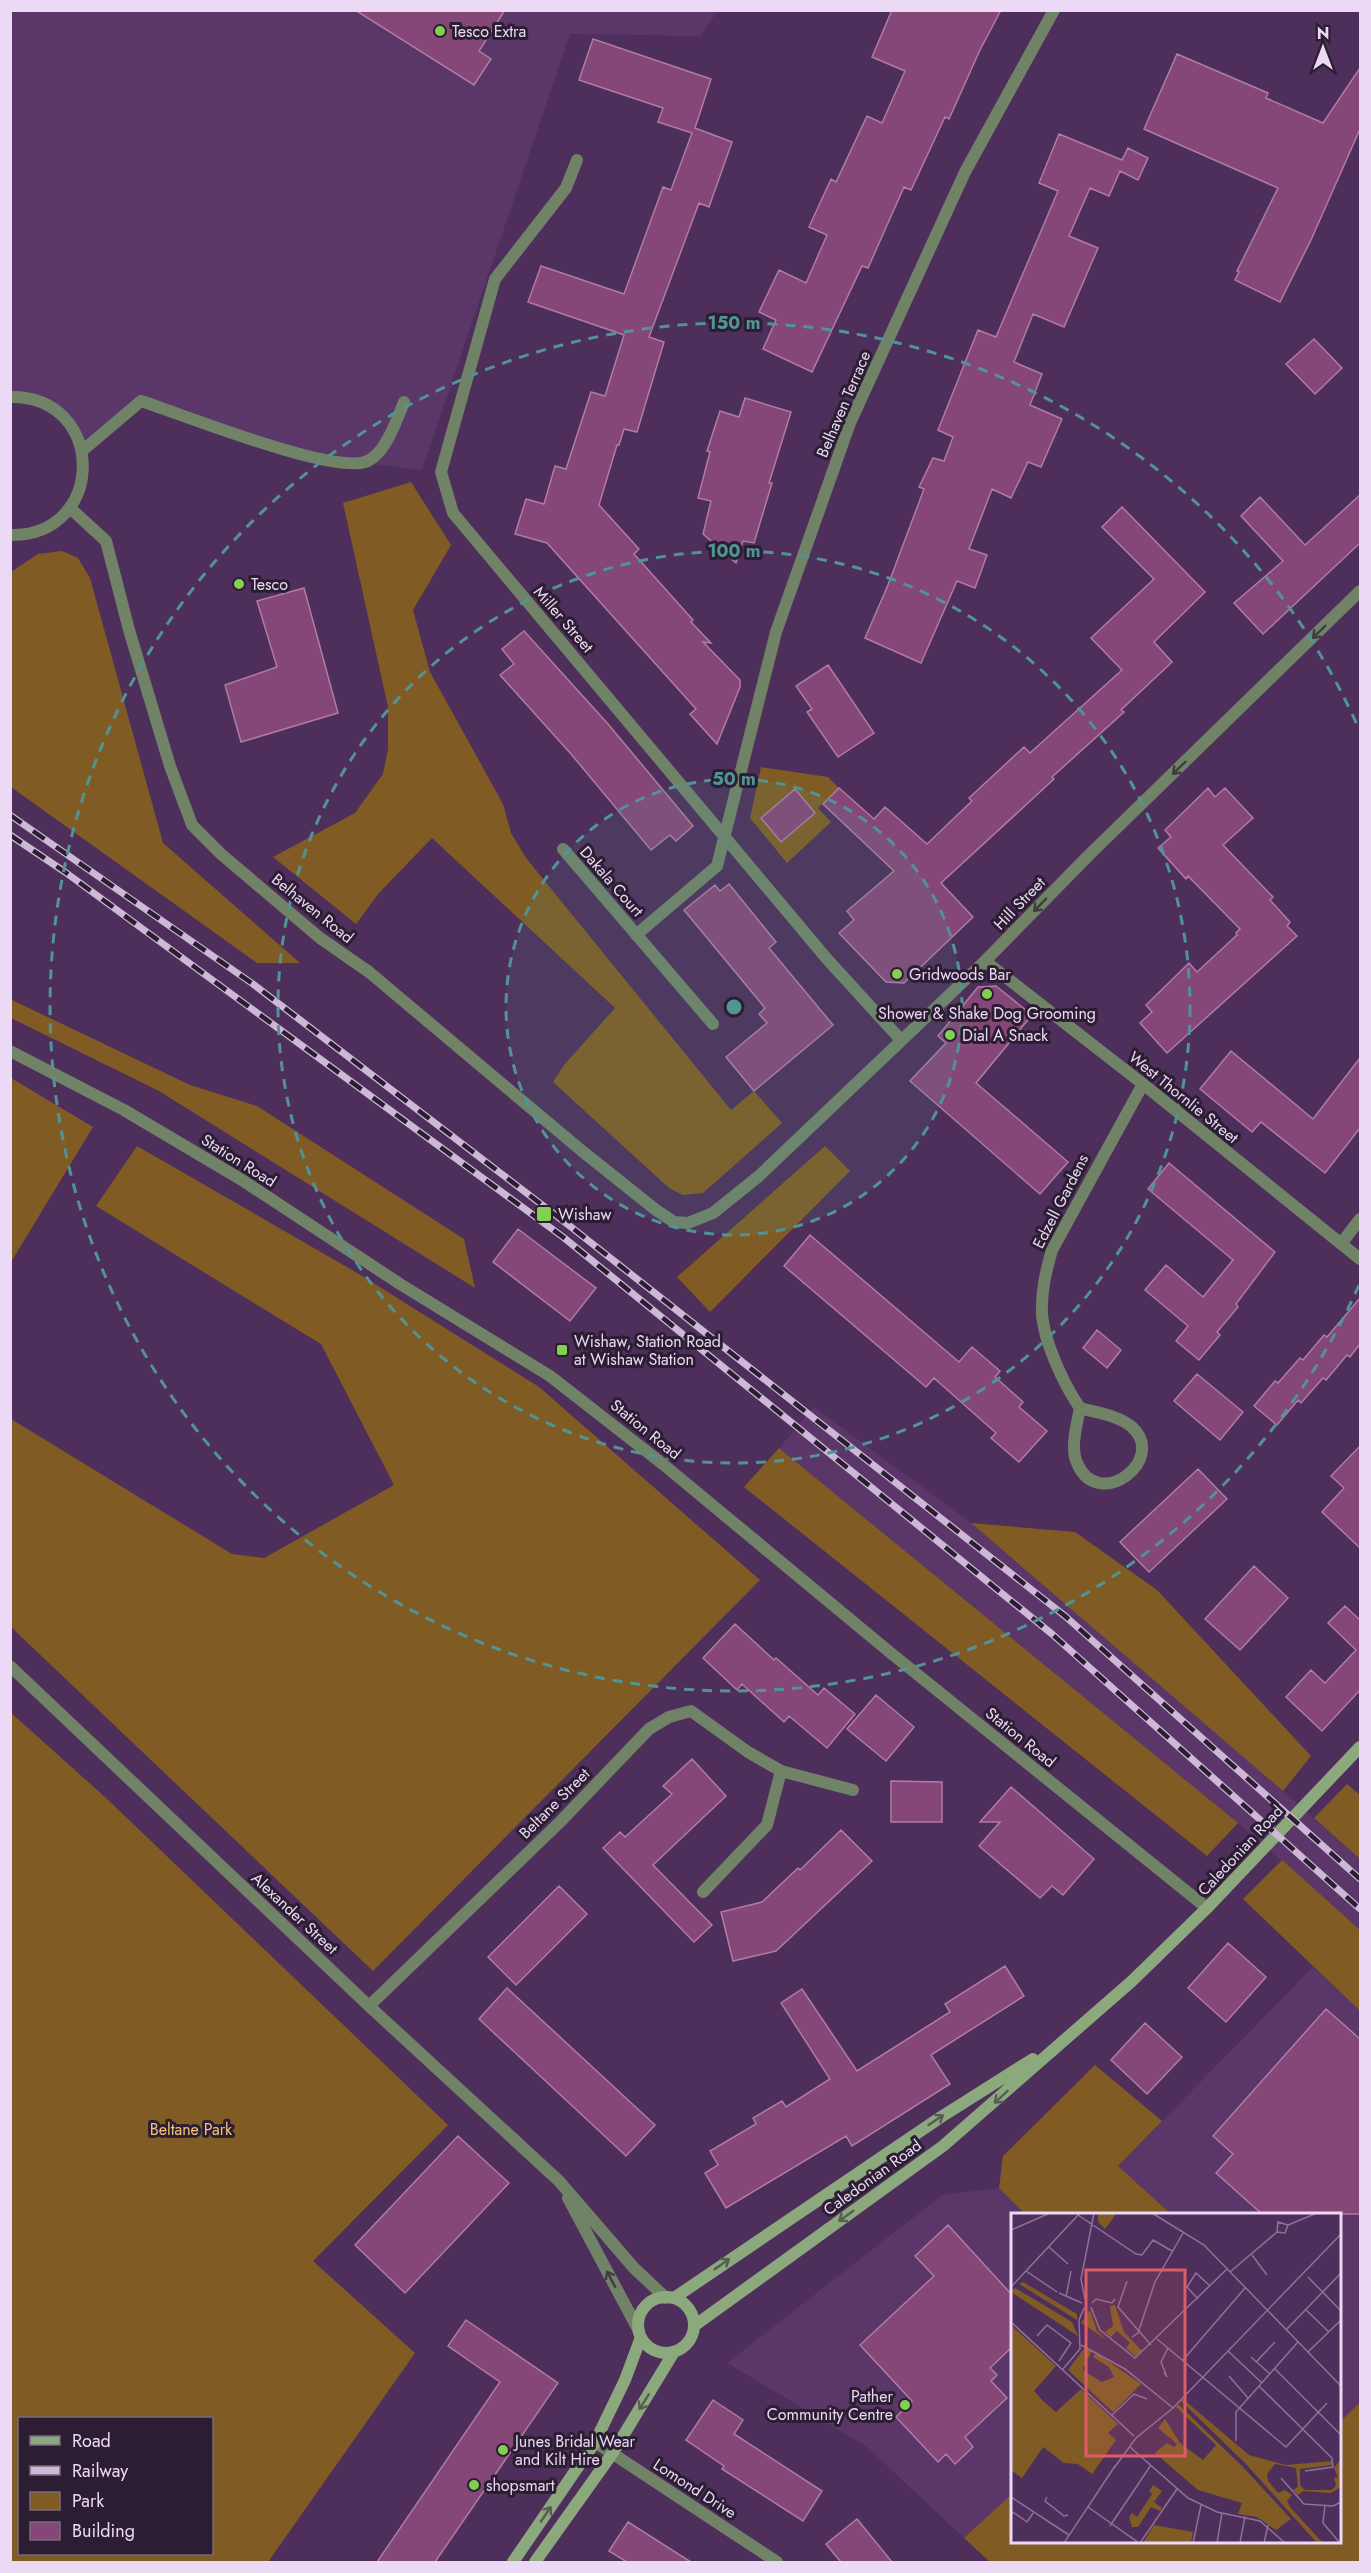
<svg xmlns="http://www.w3.org/2000/svg" width="1371" height="2573" font-family="Jost,sans-serif">
  <style>
    .built { fill: #5a3669 }
    .green { fill: #805c24; fill-rule: evenodd }
    .building { fill: #844777; stroke: #b07ca4; stroke-width: 1.5 }
    .lines { fill: none; stroke-linecap: round; stroke-linejoin: round }
    .minor { stroke: #708367; stroke-width: 12 }
    .tertiary { stroke: #708367; stroke-width: 12 }
    .secondary { stroke: #8ba97c; stroke-width: 12 }
    .rail-casing { stroke: #cdb8d7; stroke-width: 7 }
    .rail { stroke: #2c1e32; stroke-width: 4.5; stroke-dasharray: 14; stroke-linecap: butt }
    .oneway { stroke: #403c42 }
    .oneway2 { stroke: #575d53 }
    .ring { fill: none; stroke: #519496; stroke-width: 3; stroke-dasharray: 10 8 }
    .poi-dot { fill: #81d050; stroke: #2c1e32; stroke-width: 2 }
    .labels { text-anchor: middle; stroke-width: 6; stroke-linejoin: round; paint-order: stroke }
    .poi-label { font-size: 16px; fill: #ecd9f5; stroke: #2c1e32; text-anchor: start }
    .street-label { font-size: 16px; fill: #ecd9f5; stroke: #2c1e32 }
    .park-label { font-size: 16px; fill: #f6c37a; stroke: #2c1e32 }
    .inset-road { fill: none; stroke: #8d7299; stroke-width: 1.5 }
    .view { fill: #dd5d66; fill-opacity: 0.15; stroke: #dd5d66; stroke-width: 3 }
    .inset-edge { fill: none; stroke: #ecd9f5; stroke-width: 3 }
    .centre { fill: #519496; stroke: #2c1e32; stroke-width: 3 }
    .ring-label { font-size: 18px; text-anchor: middle; font-weight: bold; fill: #519496; stroke: #2c1e32; stroke-width: 6; stroke-linejoin: round; paint-order: stroke }
  </style>
  <rect width="100%" height="100%" fill="#4e2e5b"/>
  <path class="built" d="M10,11h708l-18,25 -130,-2 -148,436 -114,-14 -166,-55 -60,50 -28,-42 -43,-12z
    M814,1407l157,116 222,188 167,148v71l-122,-107 -459,-375z
    M1313,1967l47,44v391l-20,20v-208h-169l-53,-48z
    M999,2188l26,26h-13v280l-48,44 -97,-91 -140,-84 215,-168z"/>
  <path class="green" d="M411,482l40,63 -38,65 17,62 73,132 8,29 15,25 205,252 23,-19 28,32 -79,70 -20,2 -14,-7 -116,-106 11,-17 51,-57 -183,-170 -53,55 -23,31 -83,-67 82,-44 28,-39 5,-25v-42l-45,-204z
    M62,551l16,7 12,20 73,265 137,120h-43l-246,-176v-215l27,-18z
    M761,767l67,10 11,11 -21,20 13,14 -44,41 -37,-45z
    M10,999l180,86 67,21 207,133 11,49 -316,-197 -148,-73z
    M11,1078l82,49 -82,135z
    M137,1146l222,128 180,113 221,193 -387,391 -362,-344v-208l221,135 32,4 130,-73 -73,-141 -225,-138z
    M825,1146l25,25 -140,141 -33,-35z
    M779,1448l459,375 -31,33 -463,-369z
    M971,1523l104,9 82,58 154,166 -28,35z
    M10,1712l95,85 343,328 -135,136 102,92 -147,209h-257zM20,2418h192v136h-192z
    M1347,1784l13,11v64l-46,-41z
    M1282,1860l78,70v81l-117,-112z
    M1095,2065l67,56 -44,45 53,48h-146l-26,-26 4,-32z
    M1360,2402v160h-370l-26,-24 48,-44v48h328v-120z"/>
  <path class="building" d="M355,10h150l-26,41 12,8 -17,26z
    M892,10h109l-21,40 -31,69 -4,-2 -34,73 -7,-3 -36,81 -6,-2 -50,106 -49,-23 13,-29 -17,-8 20,-42 27,13 21,-48 -18,-8 22,-48 5,3 31,-66 15,7 23,-52 -33,-14z
    M593,39l118,40 -16,49 37,14 -23,65 -10,-4 -50,134 15,5 -27,90 -13,-3 -5,16h-2l-18,60 40,44 -5,5 59,66 -2,2 20,21 -8,-1 37,38v7l-23,57 -27,-30 6,-5 -149,-166 -32,-9 11,-35 18,5 11,-38 11,3 25,-77 14,4 19,-61 -96,-33 13,-36 83,28 39,-107 8,3 21,-57 -34,-11 5,-14 -84,-28z
    M1177,54l91,39 -2,5 57,25 37,-55v61l-49,111 -31,62 -45,-22 4,-8 -2,-1 41,-83 -134,-59z
    M1059,134l63,26 6,-12 20,10 -10,22 -18,-9 -11,25 -19,-8 -21,48 29,12 -34,79 -31,-13 -19,48 28,12 -12,31 32,14 -21,48 -13,-5 -17,36 -19,-9 -23,60 18,6 -12,33 -18,-7 -36,82 -56,-25 23,-53 36,-96 -5,-2 14,-29 11,3 9,-24 -15,-7 40,-100 18,7 62,-146 -19,-8z
    M1314,339l28,29 -27,26 -29,-30z
    M745,398l46,14 -22,71h3l-18,60 -11,-2 -7,22 -33,-29 8,-33 -13,-3 12,-46 -3,-1 13,-40 19,6z
    M1360,495v48l-97,91 -29,-31 49,-42 -42,-45 19,-19 45,48z
    M1122,507l83,85 -51,50 18,20 -51,48 3,2 -72,65 2,2 -113,104 32,34 -69,66 -18,-1 -47,-49 15,-13 -7,-9 47,-40 -71,-67 16,-16 35,31 11,-12 42,37 45,-43 -3,-3 55,-51 6,6 92,-83 -31,-32 63,-59 -52,-52z
    M304,588l34,125 -97,29 -16,-57 52,-18 -20,-66z
    M524,631l84,93 85,102 -17,15 -6,-6 -19,15 -80,-96 -71,-79 14,-11 -12,-15z
    M828,665l46,68 -36,24 -31,-45 5,-3 -16,-23z
    M1208,788l7,9 10,-9 28,30 -30,27 50,52 -3,3 20,22 -3,4 10,10 -130,117 -27,-30 12,-11 -6,-7 43,-42 8,9 40,-37 -1,-2 4,-4 -52,-53 -2,3 -28,-31 13,-11 -6,-7z
    M795,789l20,24 -34,29 -20,-24z
    M729,884l47,58 -7,6 64,77 -79,66 -28,-34 41,-34 -8,-9 6,-6 -81,-98 31,-25 5,6z
    M996,986l36,29 -56,68 92,79 -28,32 -130,-113 36,-38 -8,-7 40,-49z
    M1231,1051l82,68 47,-61v70l-35,45 -64,-51 -9,10 -52,-43z
    M1169,1163l106,89 -39,52 2,3 -21,25 3,3 -21,25 -23,-19 12,-15 -43,-36 21,-25 37,32 30,-37 -85,-71z
    M518,1229l78,59 -26,33 -77,-59z
    M810,1235l149,127 13,-15 28,24 -5,6 28,25 -4,5 28,24 -28,31 -28,-24 5,-5 -62,-55 -8,9 -142,-121z
    M1360,1298v46l-10,13 -3,-2 -21,25 -3,-2 -22,25 -3,-3 -21,25 -23,-19 21,-25 3,2 22,-25 3,2 21,-25 3,2z
    M1097,1330l24,20 -14,18 -24,-20z
    M1197,1374l46,38 -23,28 -46,-39z
    M1360,1446v102l-38,-36 22,-24 -13,-12z
    M1198,1469l29,30 -78,73 -29,-30z
    M1254,1566l34,32 -48,52 -35,-31z
    M1345,1606l15,14v70l-38,41 -36,-34 25,-27 14,13 31,-33 -28,-27z
    M735,1624l39,36 2,-2 42,37 6,-7 31,26 -28,34 -38,-32 -5,6 -42,-38 -5,6 -34,-32z
    M876,1695l38,32 -28,34 -39,-32z
    M692,1759l34,37 -73,69 59,60 -18,17 -91,-94 17,-16 5,5 47,-43 -9,-8z
    M891,1781l51,1v40h-51z
    M1011,1787l83,72 -31,36 -11,-9 -12,12 -61,-52 21,-24h-20z
    M841,1830l31,31 -96,90 -43,10 -12,-49 41,-10 36,-34 2,2z
    M559,1886l28,28 -71,71 -28,-28z
    M1228,1943l38,34 -40,45 -38,-34z
    M1005,1966l19,30 -93,59 19,29 -98,62 -6,-10 -120,72 -21,-35 13,-8 -8,-14 46,-27 -3,-6 29,-17 4,6 44,-28 -49,-76 21,-14 55,82 93,-59 -5,-8z
    M507,1988l148,137 -29,31 -147,-137z
    M1326,2009l34,30v175h-98l-46,-41 17,-19 -20,-18z
    M1145,2023l37,34 -35,37 -36,-34z
    M458,2136l51,47 -104,110 -50,-48z
    M948,2225l64,70v52l-22,21 7,7 -6,6 16,17 -42,39 8,10 -18,17 -9,-10 -8,8 -42,-45 16,-16 -52,-56 74,-69 -19,-20z
    M466,2320l92,63 -123,179h-58l123,-180 -52,-36z
    M713,2400l30,20 -9,14 88,57 -19,30 -81,-52 2,-3 -38,-26z
    M857,2519l35,43h-51l-6,-7 -9,-11z
    M628,2522l63,40h-64l-18,-11z"/>
  <g class="lines">
    <path class="minor" d="M577,160l-11,28 -71,91 -54,193 12,41 374,446 74,81
      M82,451l59,-50c43,14 188,72 224,61 20,-6 32,-43 39,-60
      M70,508l36,33 23,89 41,136 22,59 29,29 99,84 49,34 213,179 74,59 18,12 14,1 25,-10 46,-37 226,-215 105,-107 270,-263
      M563,849l150,175
      M636,935l81,-69 59,-234 74,-209 115,-251 89,-162
      M985,961l158,123 217,175
      M1341,1244l19,-25
      M1080,1408c-3,16 -10,39 -3,55 21,50 91,-3 55,-36 -14,-12 -35,-14 -52,-19 -16,-23 -36,-66 -38,-94 -1,-23 4,-43 10,-64l91,-166
      M703,1892l64,-67 14,-54
      M369,2006l191,-184 89,-93 20,-12 22,-6 57,41 33,19 72,19
      M595,2442l182,120"/>
    <path class="tertiary" d="M10,397c97,-2 97,140 0,138
      M10,1051l114,59 118,70 158,104 150,92 114,89 228,189 315,254
      M10,1666l359,340 190,175 75,87 32,30
      M568,2198l71,133"/>
    <path class="secondary" d="M638 2325a28 28 0 1 1 56 0a28 28 0 1 1-56 0Z
      M674,2298l267,-181 92,-58
      M694,2326l249,-180 189,-165 75,-73 153,-161
      M513,2562l82,-120 30,-62 16,-43
      M535,2562l77,-108 62,-102"/>
    <g class="rail-casing">
      <path id="rail" d="M10,815l243,169 318,243 494,389 295,263
        M10,835l55,37 498,365 489,397 308,275"/>
    </g>
    <use href="#rail" class="rail"/>
  </g>
  <defs><path id="oneway-shaft" d="M-6 0H5M1.5-3L5.5 0L1.5 3" fill="none" stroke-width="1.6" stroke-linecap="round" stroke-linejoin="round" transform="scale(1.5)"/></defs>
  <g class="oneway">
    <use href="#oneway-shaft" transform="translate(1319 632) rotate(136)"/>
    <use href="#oneway-shaft" transform="translate(1179 768) rotate(136)"/>
    <use href="#oneway-shaft" transform="translate(1040 905) rotate(134)"/>
    <use href="#oneway-shaft" transform="translate(611 2279) rotate(-118)"/>
  </g>
  <g class="oneway2">
    <use href="#oneway-shaft" transform="translate(1001 2097) rotate(137)"/>
    <use href="#oneway-shaft" transform="translate(936 2120) rotate(-34)"/>
    <use href="#oneway-shaft" transform="translate(846 2216) rotate(144)"/>
    <use href="#oneway-shaft" transform="translate(722 2264) rotate(-35)"/>
    <use href="#oneway-shaft" transform="translate(644 2402) rotate(122)"/>
    <use href="#oneway-shaft" transform="translate(546 2514) rotate(-56)"/>
  </g>
  <circle cx="734" cy="1007" r="228" fill="#519496" fill-opacity=".12"/>
  <g class="ring">
    <circle cx="734" cy="1007" r="228"/>
    <circle cx="734" cy="1007" r="456"/>
    <path d="M1359 1285A684 684 0 1 1 1359 729"/>
  </g>
  <g class="poi-dot">
    <circle cx="440" cy="31" r="6"/>
    <circle cx="239" cy="584" r="6"/>
    <circle cx="897" cy="974" r="6"/>
    <circle cx="987" cy="994" r="6"/>
    <circle cx="950" cy="1035" r="6"/>
    <rect x="536" y="1206" width="16" height="16" rx="3"/>
    <rect x="556" y="1344" width="12" height="12" rx="3"/>
    <circle cx="905" cy="2405" r="6"/>
    <circle cx="503" cy="2450" r="6"/>
    <circle cx="474" cy="2485" r="6"/>
  </g>
  <g class="labels">
    <g class="poi-label">
      <text x="452" y="37">Tesco Extra</text>
      <text x="251" y="590">Tesco</text>
      <text x="909" y="980">Gridwoods Bar</text>
      <text x="987" y="1019" text-anchor="middle">Shower &amp; Shake Dog Grooming</text>
      <text x="962" y="1041">Dial A Snack</text>
      <text x="558" y="1220">Wishaw</text>
      <text x="574" y="1347">Wishaw, Station Road<tspan x="574" dy="18">at Wishaw Station</tspan></text>
      <text x="893" y="2402" text-anchor="end">Pather<tspan x="893" dy="18">Community Centre</tspan></text>
      <text x="515" y="2447">Junes Bridal Wear<tspan x="515" dy="18">and Kilt Hire</tspan></text>
      <text x="486" y="2491">shopsmart</text>
    </g>
    <g class="street-label">
      <text transform="translate(843 404) rotate(-67)" y="6">Belhaven Terrace</text>
      <text transform="translate(564 619) rotate(49)" y="6">Miller Street</text>
      <text transform="translate(612 881) rotate(49)" y="6">Dakala Court</text>
      <text transform="translate(1019 903) rotate(-46)" y="6">Hill Street</text>
      <text transform="translate(313 908) rotate(39)" y="6">Belhaven Road</text>
      <text transform="translate(1184 1097) rotate(39)" y="6">West Thornlie Street</text>
      <text transform="translate(239 1160) rotate(32)" y="6">Station Road</text>
      <text transform="translate(1060 1201) rotate(-63)" y="6">Edzell Gardens</text>
      <text transform="translate(646 1429) rotate(39)" y="6">Station Road</text>
      <text transform="translate(1021 1737) rotate(39)" y="6">Station Road</text>
      <text transform="translate(554 1803) rotate(-45)" y="6">Beltane Street</text>
      <text transform="translate(1240 1850) rotate(-47)" y="6">Caledonian Road</text>
      <text transform="translate(295 1913) rotate(43)" y="6">Alexander Street</text>
      <text transform="translate(872 2177) rotate(-36)" y="6">Caledonian Road</text>
      <text transform="translate(695 2488) rotate(33)" y="6">Lomond Drive</text>
    </g>
    <g class="park-label">
      <text x="191" y="2135">Beltane Park</text>
    </g>
  </g>
  <g transform="translate(1011 2213)">
    <rect width="330" height="330" fill="#4e2e5b"/>
    <path d="M87,0h19l-12,16 -7,-7zM12,69l54,32v6l-58,-36zM4,75l57,34 6,14 -67,-44zM104,92l9,27 18,19 -7,5 -9,-8 4,-5 -13,-12 -6,6 -6,-5 8,-6 -3,-20zM79,97l7,21 10,9 -26,-17zM0,112l45,41 -22,25 10,11 12,10 25,-23 37,35 -10,9 8,7 -24,34 -14,-10 -14,-1 -21,-16 -21,31 -11,-8zM74,134l7,4 -9,17 1,3 18,11 12,-5 -5,-10 -16,-10 3,-4 45,31 -28,28 -45,-42zM172,186l66,56 37,10 47,-4 -1,4 -32,4v16l5,5h27l4,-5 -2,-7 4,-1 -4,-9 7,-9v28l-10,6 -28,-2 -5,4 -5,-5 5,-3 -2,-19 -21,-4 -8,10 1,7 10,12 7,-3 7,5 -5,6 3,6 33,36h-6l-71,-79 -65,-63zM167,191l65,63 48,52 -15,11 -19,-13 -19,-3 4,-11 -44,-13 -43,-37 12,-10 7,4 3,-3 -19,-16 7,-9 15,24 23,17 13,-15 -40,-38zM142,272l9,6 -8,11 8,6 -2,3 -9,-4 -13,20h-6l-3,-10 3,-4 5,4 15,-23 -3,-3zM143,312l39,7 -2,11h-48z" fill="#805c24"/>
    <path class="inset-road" d="M141,0l52,32 137,141M67,2l58,39 6,1 11,-15 19,11M0,17l39,-17M266,19l8,1 3,-8 29,-12M266,19l1,-10 10,3M38,34l19,17M241,42l15,20M15,58l31,21M219,59l47,-40M297,64l33,34M116,68l-9,26 33,38M0,74l69,-74M48,80l23,10M55,84l5,-26M74,86l-4,-20 13,-66M187,86l-11,-12 9,-14 14,13M81,90l4,-4 16,4 3,-4M80,94l9,23 35,28 92,-89M295,97l23,22M0,109l123,114M275,117l55,-57M26,123l10,-11 24,18 -12,18M121,124l6,-4 17,-51 28,-49M146,126l129,108 41,-44M70,132l44,24 48,39M217,138l34,32M297,139l33,-32M240,144l19,17M172,147l62,-72M245,149l19,-20M52,156l17,-20 -1,-29 5,-12M264,156l66,66M153,159l3,5 -6,-15 7,-14M218,163l19,22M248,173l73,72M101,202l22,-21 13,5M225,228v-29l62,-70M119,234l58,51 29,14 43,9 25,22M103,255l22,-30 37,-30 168,-174M294,258l28,-4 -1,-9M270,265l23,26 29,2 8,-4M0,284l58,38M36,284l-2,4 19,15 4,-1M314,292l-2,18 17,20M77,294l51,36M0,303l2,-4 14,10 6,-9M99,313l41,-61M53,330l51,-77M129,330l37,-54M182,330l8,-38M206,330l5,-30M229,330l5,-27M253,330l4,-18"/>
    <path class="view" d="M75,57h99v186h-99z"/>
    <rect width="330" height="330" class="inset-edge"/>
  </g>
  <circle cx="734" cy="1007" r="9" class="centre"/>
  <g class="ring-label">
    <text x="734" y="329">150 m</text>
    <text x="734" y="557">100 m</text>
    <text x="734" y="785">50 m</text>
  </g>
  <rect width="1371" height="2573" fill="none" stroke="#ecd9f5" stroke-width="24"/>
  <rect x="18" y="2417" width="195" height="138" fill="#2c1e32" stroke="#796980" stroke-width="1.5"/>
  <rect x="30" y="2436" width="30" height="9" fill="#8ba97c" stroke="#796980" stroke-width="1.5"/>
  <text x="72" y="2447" font-size="18" fill="#ecd9f5">Road</text>
  <rect x="30" y="2466" width="30" height="9" fill="#cdb8d7" stroke="#796980" stroke-width="1.5"/>
  <text x="72" y="2477" font-size="18" fill="#ecd9f5">Railway</text>
  <rect x="30" y="2492" width="30" height="18" fill="#805c24" stroke="#796980" stroke-width="1.5"/>
  <text x="72" y="2507" font-size="18" fill="#ecd9f5">Park</text>
  <rect x="30" y="2522" width="30" height="18" fill="#844777" stroke="#796980" stroke-width="1.5"/>
  <text x="72" y="2537" font-size="18" fill="#ecd9f5">Building</text>
  <g transform="translate(1323 48)" stroke="#2c1e32" stroke-width="4.5" paint-order="stroke">
  <path d="M0-4.5L10 22L0 15L-10 22Z" fill="#ecd9f5"/>
  <text y="-9" font-size="16" font-weight="bold" text-anchor="middle" fill="#ecd9f5">N</text>
  </g>
</svg>
